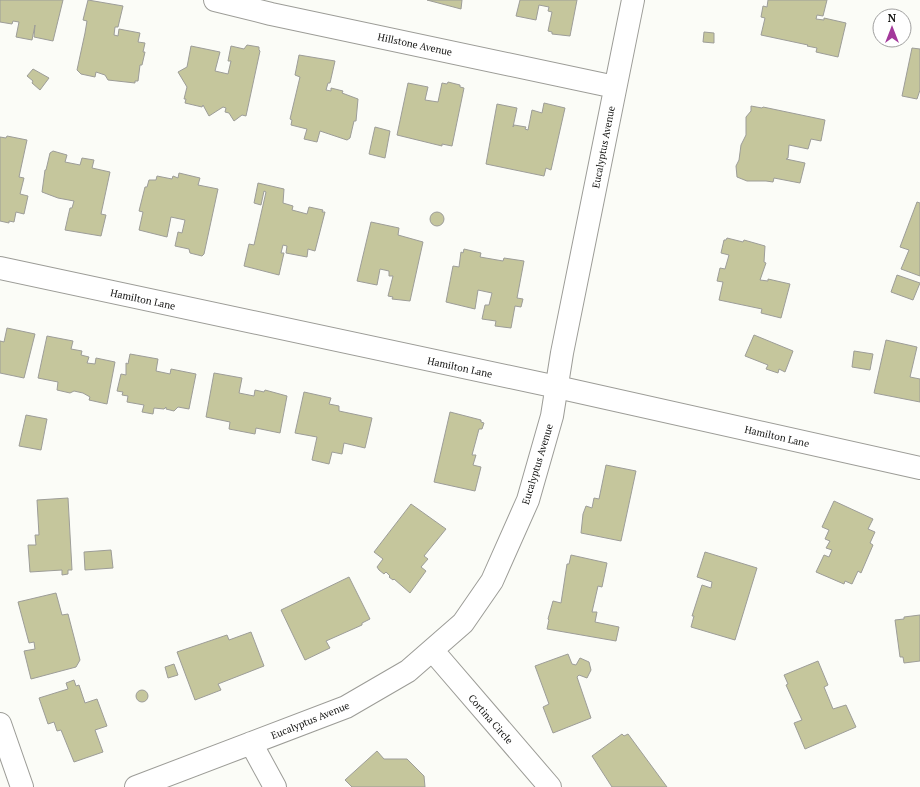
<svg xmlns="http://www.w3.org/2000/svg" width="920" height="787" font-family="'PT Serif',serif">
  <style>
    .building { fill: #c5c69c; stroke: #9d9d98 }
    .lines { fill: none; stroke-linecap: round; stroke-linejoin: round }
    .minor-casing { stroke: #9c9c97; stroke-width: 24 }
    .minor { stroke: #fff; stroke-width: 22 }
    .labels { text-anchor: middle; stroke-width: 3; stroke-linejoin: round; paint-order: stroke }
    .street-label { font-size: 10px; fill: #121210; stroke: #fff }
  </style>
  <rect width="100%" height="100%" fill="#fbfcf7"/>
  <path class="building" d="M0,0h63l-10,41 -19,-4 1,-12 -3,15 -16,-3 3,-15 -6,-1 -1,3 -12,-2z
    M88,0l35,6 -5,21h-3l-1,8 4,1 1,-7 21,4 -2,9 7,1 -2,9h2l-3,13h-2l-2,16h-3v2l-27,-3 -3,-5 -9,-3 -1,5 -14,-3 -4,-4 8,-37 2,-12 -4,-1z
    M427,0h35l-1,9z
    M520,0h57l-7,36 -18,-2v-2l-4,-1 4,-19 -4,-1 1,-4 -10,-2 -3,15 -20,-4z
    M768,0h59l-4,16 -6,-1 -1,4 8,1v-2l22,5 -8,34 -22,-5 1,-4 -10,-2 1,-1 -47,-10 4,-17 -4,-1 2,-11 4,1z
    M704,32l10,1v10l-11,-1z
    M247,45l12,2v3l1,1 -14,65 -4,-1 -8,6 -5,-8 -4,-1 1,-4 -3,-1 -14,9 -6,-11 -1,2 -17,-4 1,-4h-2l3,-12 -9,-15 9,-5 4,-21 29,6 -5,19 13,3 3,-13h-3l3,-15 13,3z
    M912,48l8,1v41l-3,9 -15,-3z
    M299,55l36,6 -5,22h-2l-2,7 5,1v-3l12,3 -1,2 16,6 -2,22h-2l-4,17 -3,2 -27,-9 -3,11 -13,-3 3,-10 -16,-4 1,-5 -2,-1 10,-42 -5,-2z
    M33,69l16,9 -9,12 -8,-7 1,-2 -6,-5z
    M448,82l12,3v2l4,1 -12,58 -10,-2v2l-45,-11 11,-52 20,4 -3,13 13,2 4,-19 5,1z
    M544,103l21,5 -14,62 -5,-2 -2,8 -58,-12 11,-60 20,4 -4,19 1,-2 12,2 -1,2 3,1 4,-20 10,3z
    M751,106l11,2 1,-1 62,13 -4,21 -10,-2 -3,10 -19,-4 -1,13 -2,1 19,4 -5,20 -26,-5 -1,4 -7,-1h-19l-10,-4 -1,-11 3,-6 2,-15 5,-10v-18l5,-6z
    M375,127l15,4 -5,27 -16,-4z
    M7,136l20,4 -8,37 5,1 -4,16 8,2 -4,18 -8,-2 -2,10 -5,-1v2l-9,-2v-84l6,1z
    M53,151l14,4 -2,7 15,3 2,-7 12,2 -2,8 18,4 -9,42 5,1 -5,21 -36,-6 5,-22h2l2,-7 -16,-3 -16,-6 3,-22h1l4,-17z
    M179,173l21,5 -2,7 20,4 -14,65 -2,2 -12,-3 -1,-4 -14,-3 3,-14 4,1 3,-13 -14,-3 -4,20 -28,-7 4,-18 -4,-1 6,-24h2l2,-7h7l1,-4 15,3 1,-3 5,2z
    M258,183l26,6 -1,14 10,3 -1,4 15,4 2,-7 14,3 -1,2h3l-10,39 -7,-2 -1,8 -21,-4 1,-7 -4,-1 -2,8h3l-5,22 -35,-9 5,-22 5,1 12,-53 -2,-1 -3,14 -7,-2z
    M917,202l3,1v73l-19,-7 8,-19 -9,-3z
    M430 219a7 7 0 1 1 14 0a7 7 0 1 1-14 0Z
    M371,222l28,6 -1,7 25,7 -13,59 -18,-2 1,-2 -5,-1 5,-20h-4v-5l-9,-2 -3,16 -20,-4z
    M727,238l16,4 1,-2 21,6 -1,16 2,1 -6,17 8,1v-2l22,5 -9,34 -20,-5 1,-4 -43,-9 4,-18 -6,-1 3,-13 5,1 4,-14 -8,-2 3,-13h2z
    M464,249l17,4 -1,4 23,4 1,-3 20,3 -7,37 6,1 -2,8 -6,-1 -4,22 -16,-2 1,-5 -14,-2 3,-14h4l3,-12 -14,-3 -3,19 -29,-7 7,-36 6,1 2,-15 2,1z
    M897,275l23,8 -7,17 -22,-8z
    M7,328l28,6 -11,44 -24,-5v-32l4,1z
    M754,335l39,16 -8,21 -6,-3 -1,4 -12,-4 2,-4 -23,-9z
    M47,336l26,5 -2,8 11,2 -1,4 8,2 -2,6 8,1 1,-6 19,4 -8,42 -18,-4 1,-3 -7,-4 -9,-2 -4,2 -13,-3 1,-8 -20,-4z
    M886,340l31,7 -7,30 10,2v23l-46,-9z
    M854,351l19,3 -3,16 -18,-3z
    M130,354l28,5 -2,12 14,3 1,-5 25,5 -7,35 -11,-2 -4,4 -8,-2v-2l-2,2 -10,-1 -1,6 -11,-2 2,-7 -17,-3 1,-6 -6,-1 1,-3 -6,-1 4,-17 5,1v-12l2,1z
    M214,373l28,5 -3,15 15,3 1,-6 9,2 1,-2 22,6 -7,37 -24,-5 -1,6 -26,-5 1,-7 -24,-5z
    M304,392l27,6 -2,6 10,2v5l33,7 -7,30 -21,-5 -2,11 -10,-2 -3,12 -17,-4 5,-23 -22,-4z
    M450,412l31,8v2l3,1 -2,6h-3l-7,26h4l-3,10 8,2 -6,24 -41,-9z
    M26,415l21,4 -6,31 -22,-4z
    M606,465l30,6 -15,70 -40,-8 2,-19 3,-8 6,2 2,-10 5,1z
    M68,498l4,72h-4v4l-6,1v-5l-32,2 -2,-27h8l-1,-10h4l-2,-35z
    M834,501l39,18 -5,10 7,3 -5,11 3,2 -12,28 -3,-2 -6,13 -7,-3 -1,3 -28,-12 8,-17 5,2 3,-7 -6,-2 4,-7 -5,-2 4,-9 -7,-3z
    M411,504l35,25 -22,27 4,3 -7,8 5,4 -16,22 -16,-14 -1,1 -4,-3 1,-1 -4,-4 -2,2 -5,-4 -2,-3 6,-8 -9,-7z
    M111,550l2,18 -28,2 -1,-18z
    M705,552l52,16 -22,72 -44,-13 3,-11h-2l10,-31 9,3 1,-6 -15,-5z
    M571,555l36,8 -5,24 -4,-1 -6,26h5l-2,10 24,5 -3,14 -69,-12 2,-9 -1,-1 5,-18 8,2 6,-39h2z
    M349,577l21,42 -8,4v2l-36,16 4,7 -25,12 -24,-50z
    M56,593l6,22 6,-1 12,46 -4,7 -45,12 -7,-28 11,-2 -1,-7 -5,1 -11,-41z
    M920,615v46l-16,2 -1,-6h-3l-5,-37 9,-1v-2z
    M251,632l13,34 -46,18 3,6 -26,10 -18,-48 50,-17 2,5z
    M568,654l4,10 4,1 4,-7 9,4 2,8 -4,8 -8,-3 -2,2 14,41 -38,15 -10,-26 6,-3 -14,-38z
    M818,661l10,24 -4,2 9,22 13,-4 10,22 -51,22 -11,-26 8,-3 -16,-35 2,-1 -4,-9z
    M174,664l4,11 -10,3 -3,-11z
    M74,680l2,6 3,-1 6,18 12,-4 10,27 -12,4 8,22 -29,10 -13,-32 -4,1 -3,-9 -6,2 -9,-26 29,-9 -2,-6z
    M136 696a6 6 0 1 1 12 0a6 6 0 1 1-12 0Z
    M622,734l2,2 4,-2 39,53h-55l-20,-31z
    M377,751l7,8h23l17,17 1,11h-73l-7,-7z"/>
  <g class="lines">
    <g class="minor-casing">
      <path id="minor" d="M215,0l56,14 344,73
        M0,268l557,119 363,81
        M433,651l117,136
        M0,724l22,63
        M251,743l24,44
        M136,787l210,-80 62,-36 55,-48 29,-42 36,-81 24,-84 10,-63 71,-353"/>
    </g>
    <use href="#minor" class="minor"/>
  </g>
  <g class="labels">
    <g class="street-label">
      <text transform="translate(415 44) rotate(12)" y="4">Hillstone Avenue</text>
      <text transform="translate(603 147) rotate(-79)" y="4">Eucalyptus Avenue</text>
      <text transform="translate(143 299) rotate(12)" y="4">Hamilton Lane</text>
      <text transform="translate(460 367) rotate(12)" y="4">Hamilton Lane</text>
      <text transform="translate(777 436) rotate(13)" y="4">Hamilton Lane</text>
      <text transform="translate(537 464) rotate(-73)" y="4">Eucalyptus Avenue</text>
      <text transform="translate(491 719) rotate(49)" y="4">Cortina Circle</text>
      <text transform="translate(310 720) rotate(-22)" y="4">Eucalyptus Avenue</text>
    </g>
  </g>
  <g transform="translate(892 28)"><circle r="19" fill="#ffffff" stroke="#a0a09f"/>
  <path d="M0-3L7 15L0 10L-7 15Z" fill="#a3399b"/>
  <text y="-6" font-size="11" font-weight="bold" text-anchor="middle" fill="#121210">N</text>
  </g>
</svg>
